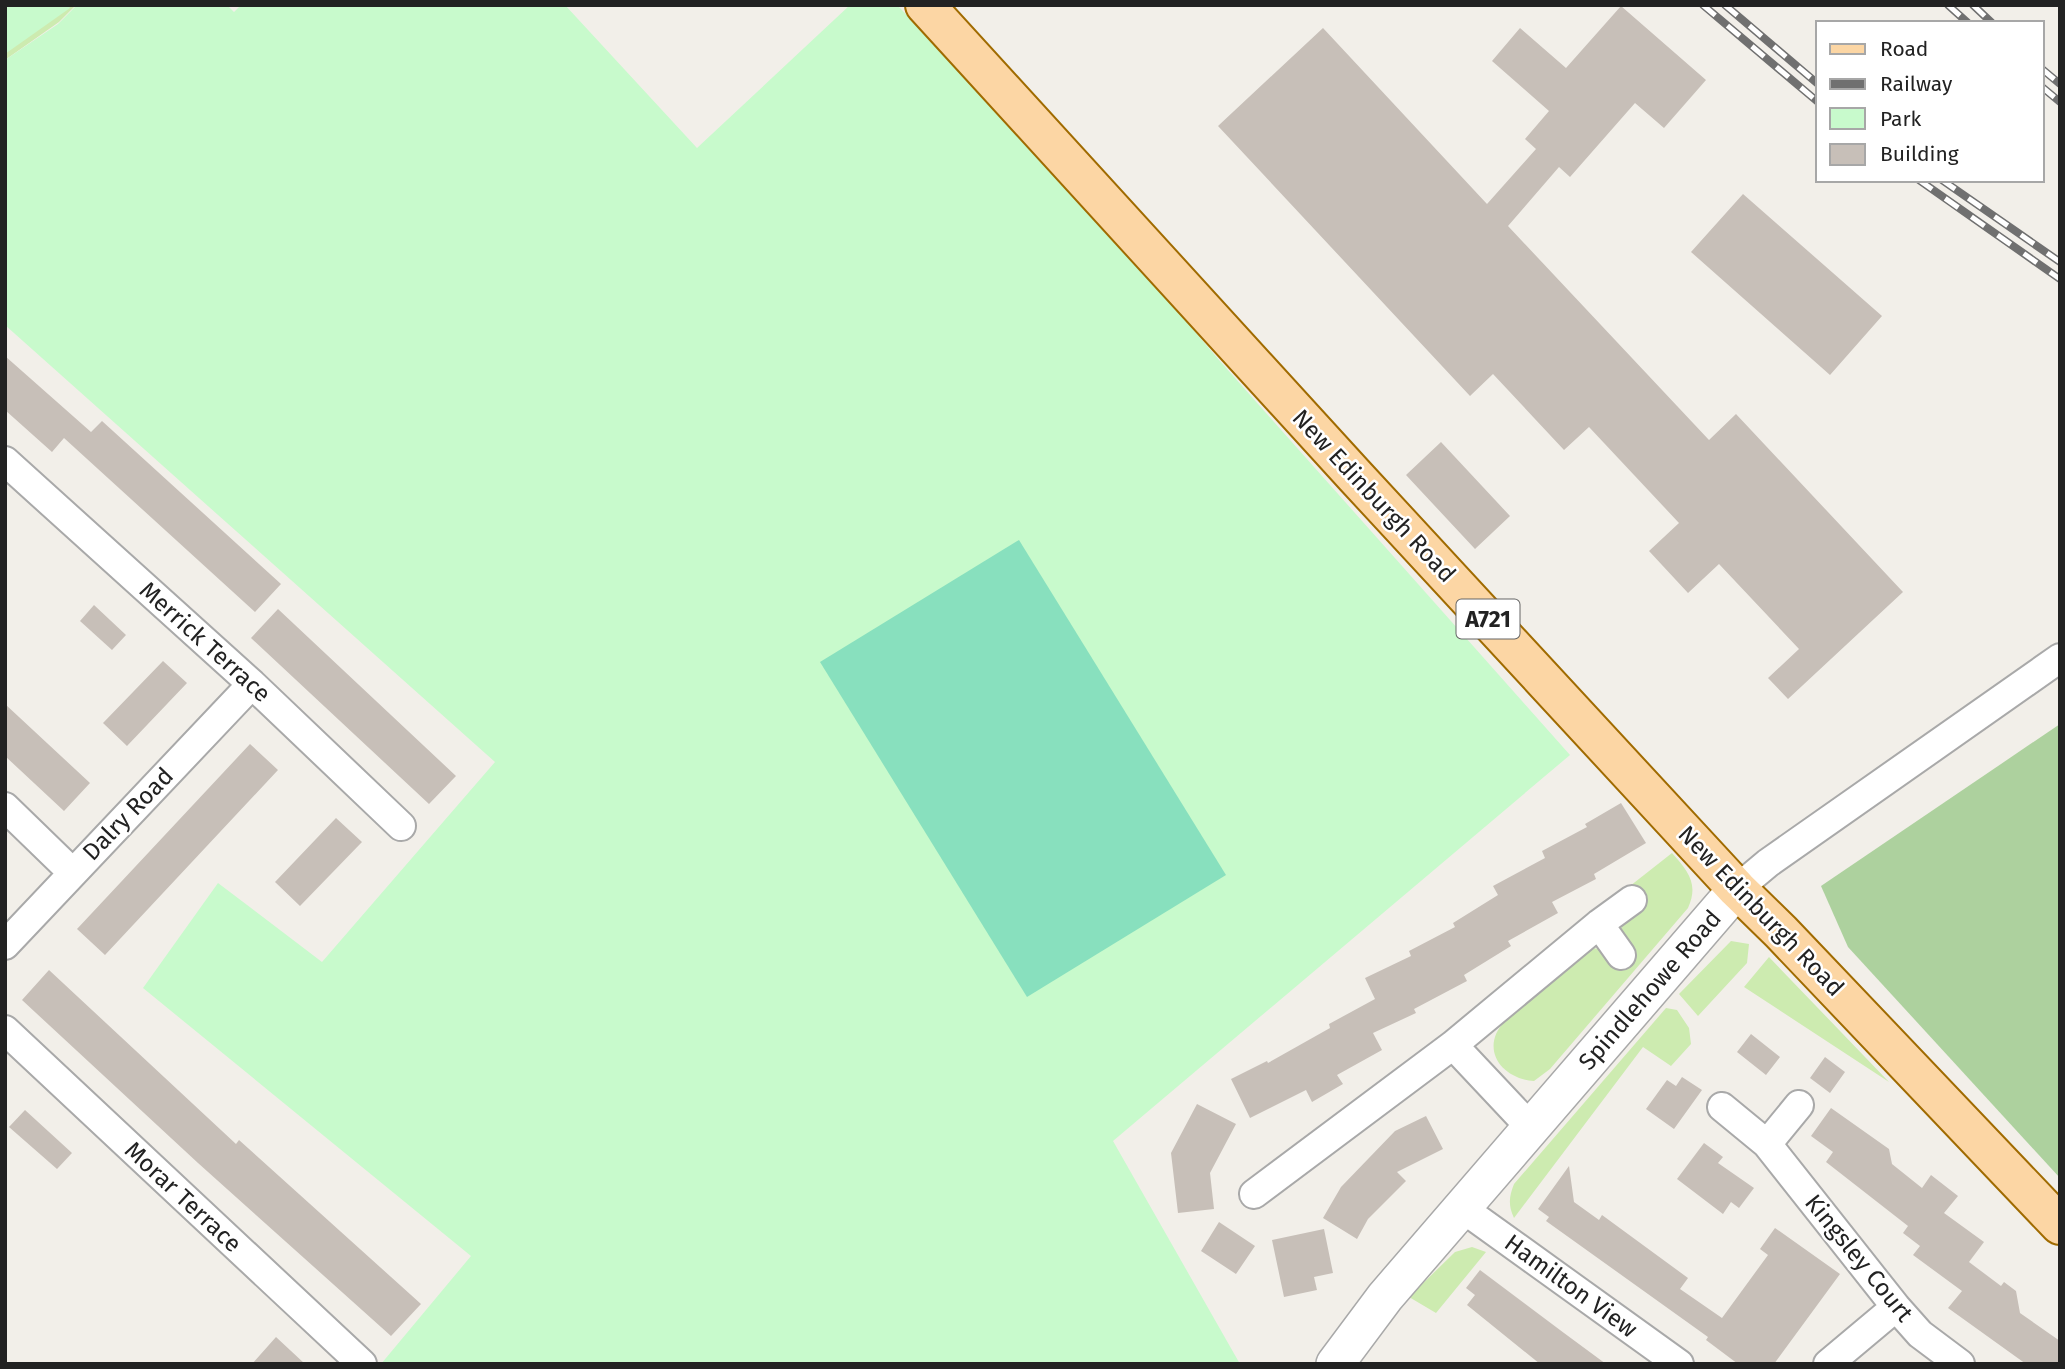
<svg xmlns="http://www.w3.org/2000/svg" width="2065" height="1369" font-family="'Fira Sans',sans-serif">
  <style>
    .grass { fill: #cdebb0 }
    .forest { fill: #add19e }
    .park { fill: #c8facc }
    .pitch { fill: #88e0be }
    .building { fill: #c7bfb8 }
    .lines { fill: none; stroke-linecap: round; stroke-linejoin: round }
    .minor-casing { stroke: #a9a9a9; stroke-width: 32 }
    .tertiary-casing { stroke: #a9a9a9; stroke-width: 40 }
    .primary-casing { stroke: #a06b00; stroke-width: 42 }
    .minor { stroke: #fff; stroke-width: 28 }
    .tertiary { stroke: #fff; stroke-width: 37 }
    .primary { stroke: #fcd6a4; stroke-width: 38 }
    .rail-casing { stroke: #707070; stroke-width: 8 }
    .rail { stroke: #fff; stroke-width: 5; stroke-dasharray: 16; stroke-linecap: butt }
    .labels { text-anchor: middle; stroke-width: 5; stroke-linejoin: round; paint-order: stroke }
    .shield { fill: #fff; stroke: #646464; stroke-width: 2 }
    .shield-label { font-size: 23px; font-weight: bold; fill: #222 }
    .street-label { font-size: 24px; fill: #222; stroke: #fff }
  </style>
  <rect width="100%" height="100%" fill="#f2efe9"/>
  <path class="grass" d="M5,5h71l-17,17 -54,38z
    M1672,853c16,18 27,31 16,55l-138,161 -16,12c-33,-2 -55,-33 -29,-60l-3,-7 89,-66 10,1 20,-14 1,-13 21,-17 -13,-19z
    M1731,941l18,3 -2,19 -49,53 -19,-22z
    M1769,957l120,125 -145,-95z
    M1666,1008l11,2 12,18 2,16 -20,22 -28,-19 -129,171c-6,-13 -5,-21 0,-34z
    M1472,1247l14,5 -50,61 -27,-16 46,-45z"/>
  <path class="forest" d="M2060,724v454l-212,-231 -27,-61z"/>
  <path class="park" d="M5,5h63l2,3 -65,46z
    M77,5h150l7,7 7,-7h324l132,143 153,-143h47l151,154 171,201 351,395 -457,386 127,223h-859l90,-108 -328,-268 75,-105 104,79 173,-200 -490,-437v-265l53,-36z"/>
  <path class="pitch" d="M1019,540l207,335 -199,122 -207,-335z"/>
  <path class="building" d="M1621,6l85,74 -42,48 -29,-25 -65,74 -11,-10 -51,59 201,214 27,-26 167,178 -115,107 -20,-21 31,-29 -80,-85 -31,29 -39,-42 30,-28 -90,-96 -25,23 -71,-76 -23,22 -252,-270 105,-98 164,176 49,-55 -11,-10 24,-28 -57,-50 28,-33 46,40z
    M1743,194l139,122 -52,59 -139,-123z
    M5,356l86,76 11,-11 179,163 -26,28 -191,-174 -12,14 -47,-42z
    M1441,442l69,74 -35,33 -69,-74z
    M94,605l32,30 -14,15 -32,-29z
    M278,609l178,167 -27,28 -178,-166z
    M163,661l24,22 -60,63 -24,-23z
    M5,704l85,79 -26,28 -59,-55z
    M250,744l28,26 -173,185 -28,-26z
    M1621,803l25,40 -52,31 2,5 -44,23 6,11 -50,28 3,5 -47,29 3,6 -53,28 2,4 -43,20 9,17 -45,25 6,9 -31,18 -6,-12 -56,28 -19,-39 36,-18 1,2 62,-35 -1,-4 46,-25 -10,-21 46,-22 -2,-5 46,-24 -2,-4 45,-28 -5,-9 52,-28 -3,-7 45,-24 -2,-3z
    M336,818l26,24 -62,64 -25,-24z
    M49,970l187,174 3,-4 182,164 -30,32 -193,-173 -176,-163z
    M1751,1034l29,23 -14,18 -29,-23z
    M1825,1057l20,15 -15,21 -20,-15z
    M1682,1077l20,13 -28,39 -28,-20 21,-29 9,6z
    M1197,1104l39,20 -26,49 4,36 -36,4 -7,-60z
    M1831,1108l58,41 3,15 30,24 9,-13 27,21 -14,17 40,29 -15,20 32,24 3,-4 12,9 4,22 40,28v23h-34l-78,-56 14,-17 -49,-36 7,-9 -17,-13 5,-7 -82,-64 7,-10 -22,-16z
    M25,1110l47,43 -15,16 -48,-42z
    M1426,1116l17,33 -46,23 9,9 -38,38 -11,20 -34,-21 18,-31 54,-56z
    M1704,1143l19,14 -5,6 36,25 -15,20 -8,-6 -8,12 -46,-35z
    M1569,1166l5,36 25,18 3,-5 86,63 -8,11 42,29 46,-63 -8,-6 15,-21 65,46 -66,90h-36l-32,-24 2,-3 -162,-116 3,-4 -11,-8z
    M1219,1222l36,24 -19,28 -35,-23z
    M1324,1229l9,44 -19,4 3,13 -33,7 -12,-57z
    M1480,1270l84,63 42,31h-66l-73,-59 8,-10 -9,-7z
    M276,1337l29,27h-53z"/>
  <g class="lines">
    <g class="minor-casing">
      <path id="minor" d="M5,461l247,223 149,142
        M5,807l68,66
        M1737,889l31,-26 292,-205
        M1599,924l22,31
        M5,945l247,-261
        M5,1030l357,334
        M1722,1107l45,37 129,163 24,27 40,30
        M1531,1128l-78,-83 146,-121 33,-24
        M1767,1144l32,-39
        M1254,1194l199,-149
        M1462,1208l217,156
        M1828,1364l68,-57"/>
    </g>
    <g class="tertiary-casing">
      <path id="tertiary" d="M1335,1364l50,-67 352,-408"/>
    </g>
    <g class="primary-casing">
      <path id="primary" d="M925,5l430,471 382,413 44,43 279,293"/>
    </g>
    <use href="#minor" class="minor"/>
    <use href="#tertiary" class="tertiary"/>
    <use href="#primary" class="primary"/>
    <g class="rail-casing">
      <path id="rail" d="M1703,5l115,97
        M1725,5l93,79
        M1948,5l20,18
        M1973,5l19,18
        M2042,69l18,15
        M2042,87l18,15
        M1919,180l141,99
        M1942,180l118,82"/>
    </g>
    <use href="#rail" class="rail"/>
  </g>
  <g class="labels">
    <rect class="shield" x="1456.5" y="599.5" width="63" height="39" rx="5"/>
    <g class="shield-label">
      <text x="1488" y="627">A721</text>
    </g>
    <g class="street-label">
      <text transform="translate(1374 496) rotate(47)" y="8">New Edinburgh Road</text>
      <text transform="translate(205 642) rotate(42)" y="8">Merrick Terrace</text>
      <text transform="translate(128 814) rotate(-46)" y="8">Dalry Road</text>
      <text transform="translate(1761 911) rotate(46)" y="8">New Edinburgh Road</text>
      <text transform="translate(1650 990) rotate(-49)" y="8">Spindlehowe Road</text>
      <text transform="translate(183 1197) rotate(43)" y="8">Morar Terrace</text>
      <text transform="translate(1859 1258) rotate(51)" y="8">Kingsley Court</text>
      <text transform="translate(1571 1286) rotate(36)" y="8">Hamilton View</text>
    </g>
  </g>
  <rect width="2065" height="1369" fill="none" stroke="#222222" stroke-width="14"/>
  <rect x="1816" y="21" width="228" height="161" fill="#ffffff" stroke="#a7a7a7" stroke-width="2"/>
  <rect x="1830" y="44" width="35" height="10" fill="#fcd6a4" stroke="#a7a7a7" stroke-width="2"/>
  <text x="1880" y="56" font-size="21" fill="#222222">Road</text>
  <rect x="1830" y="79" width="35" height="10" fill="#707070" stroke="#a7a7a7" stroke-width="2"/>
  <text x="1880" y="91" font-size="21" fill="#222222">Railway</text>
  <rect x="1830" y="108" width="35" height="21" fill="#c8facc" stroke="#a7a7a7" stroke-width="2"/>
  <text x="1880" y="126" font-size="21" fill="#222222">Park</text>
  <rect x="1830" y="144" width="35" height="21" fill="#c7bfb8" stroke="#a7a7a7" stroke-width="2"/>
  <text x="1880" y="161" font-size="21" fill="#222222">Building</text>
</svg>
